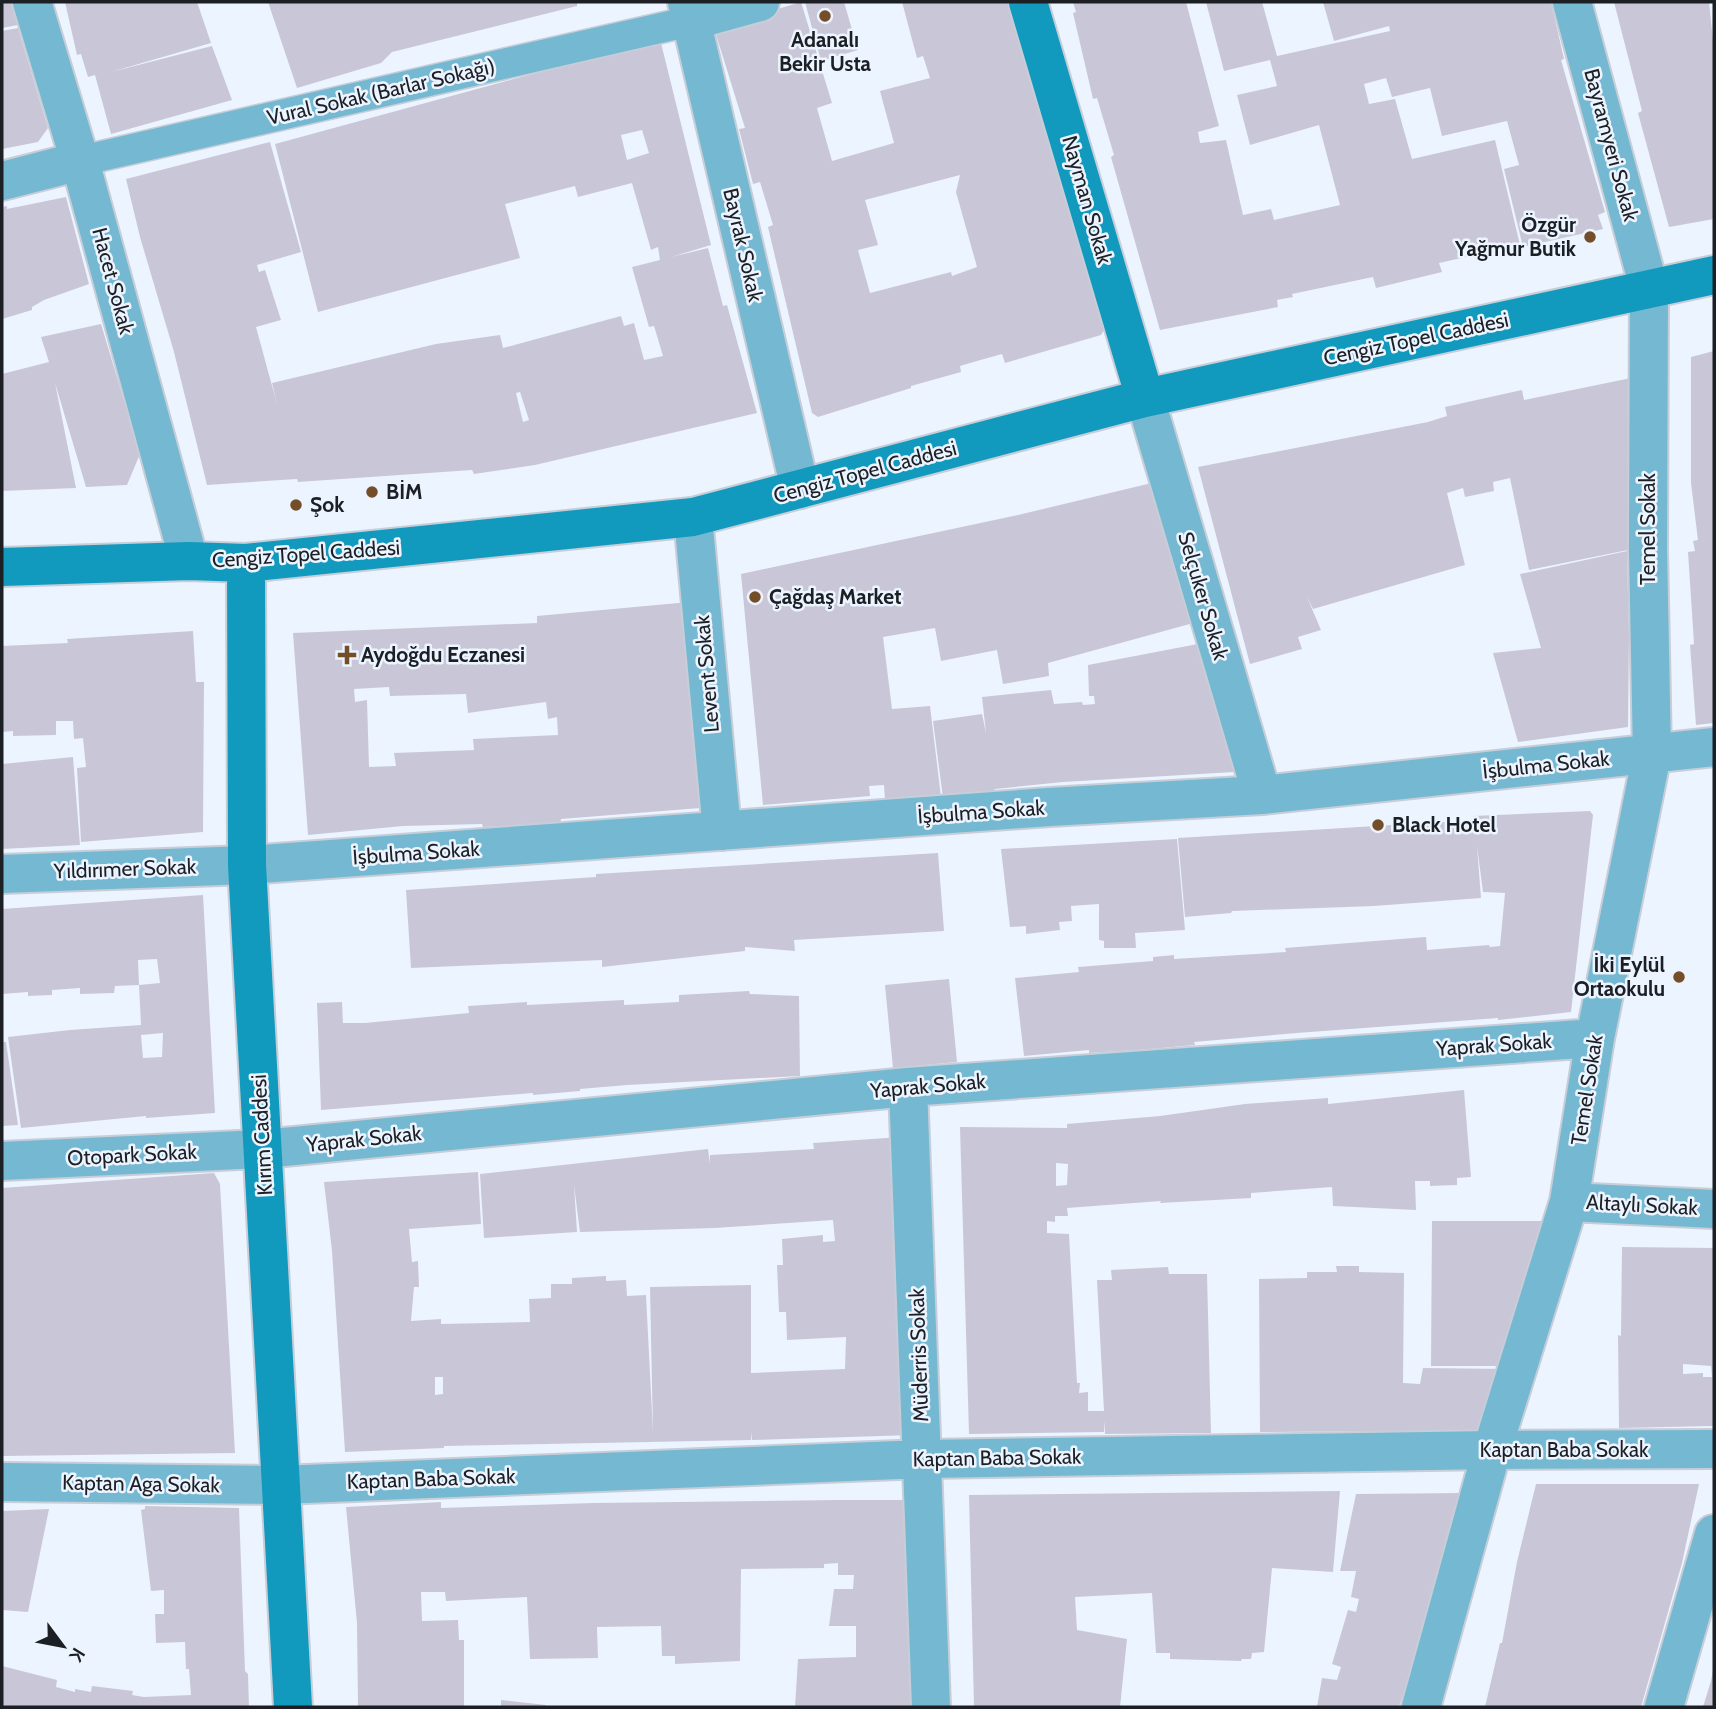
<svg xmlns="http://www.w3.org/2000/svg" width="1716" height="1709" font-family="Cabin,sans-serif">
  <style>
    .building { fill: #c9c7d7; fill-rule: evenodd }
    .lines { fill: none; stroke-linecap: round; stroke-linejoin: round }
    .lane-casing { stroke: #c7ced8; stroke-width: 33 }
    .street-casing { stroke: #c7ced8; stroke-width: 42 }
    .secondary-casing { stroke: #c7ced8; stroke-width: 42 }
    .lane { stroke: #75b8d1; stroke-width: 30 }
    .street { stroke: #75b8d1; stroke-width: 38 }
    .secondary { stroke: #1199be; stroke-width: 38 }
    .poi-dot { fill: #734e29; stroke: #ecf4ff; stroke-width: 2.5 }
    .labels { text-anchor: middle; stroke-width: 5; stroke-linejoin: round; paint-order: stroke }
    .poi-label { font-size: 21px; font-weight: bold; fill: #1c2025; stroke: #ecf4ff; text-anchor: start }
    .street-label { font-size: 21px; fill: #1c2025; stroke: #ecf4ff }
  </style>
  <rect width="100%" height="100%" fill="#ecf4ff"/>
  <path class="building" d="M2,2h10l6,23 -16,3z
    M65,2h132l14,41 -100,29 101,-26 20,54 -121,34 -16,-59 -7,2 -7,-23 -4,1z
    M268,2h309v4l-185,46 -11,11 -84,25z
    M801,2l31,101 -15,5 15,53 62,-18 -14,-52 50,-13 -7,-22 -6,2 -15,-56h115l89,325 -5,8 -96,28 -3,-9 -25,7 -17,5 1,6 -50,14v2l-93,29 -6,-4 -44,-186 5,-2 -13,-43 -7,2 -14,-55 6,-1 -31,-100zM960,175l-4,17 21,75 -25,9 -1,-4 -81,21 -12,-43 20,-5 -13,-45z
    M805,2h39l14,48 -37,11z
    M1073,2h113l33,124 -21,6 2,11 26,-3 17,75 28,-6 3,11 66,-15 -21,-80 -69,20 -13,-50 40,-9 -7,-26 -46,11 -18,-69h56l15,54 113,-25 -1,-5 -55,15 -11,-39h228l13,57 -3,1 44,152 -7,3 5,14 -80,18 -19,-78 15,-4 -12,-44 -65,15 -12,-48 -38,9 -6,-19 -22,6 5,20 26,-5 17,60 83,-19 25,105 -81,18 3,9 -66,16 -3,-11 -81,17 1,3 -16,3 1,7 -118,23 -49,-173 3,-2 -17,-57 -4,1 -20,-86 3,-1z
    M1614,2h95l5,49v168l-45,8 -31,-114 4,-2z
    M18,28l30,100 -10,14 -36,7v-118z
    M660,39l51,206 -40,12 37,-9 15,58 4,-1 30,108 -222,52 -61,9 -2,-4 -174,12 -1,-3 -90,6 -33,-133 -34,-115 -14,-58 144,-37 31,110 -44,13 2,7 6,-2 16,50 -25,7 21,77 -5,-21 164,-39 64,-9 3,13 118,-32 3,10 10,-3 10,37 19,-4 -9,-30 -5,1 -17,-60 28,-7 -2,-13 -7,3 -19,-67 -54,14 -3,-11 -70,18 15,54 -202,54 -43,-168zM642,130l7,23 -22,7 -6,-25zM520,392l9,28 -6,2 -7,-29z
    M66,197l23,87 -45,16 -12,7v3l-30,9v-112l5,-1v3z
    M101,324l39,130 -13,31 -41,2 -31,-104 21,105 -74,3v-117l47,-12 -8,-25z
    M1714,351v372l-18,2 -6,-80 4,-1 -6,-92 7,-1 -2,-10 5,-1 -7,-57v-126z
    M1631,378l2,171 -104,21 -19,-92 -17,4 1,9 -29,6 -2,-9 -16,5 18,72 -152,44 -6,-12 14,33 -23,7 4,12 -52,15 -52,-197 230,-45 19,-6 -2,-9 77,-17 2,10z
    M1160,481l37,141 -149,41 1,13 -46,8 -6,-34 -56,11 -6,-33 -52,9 9,72 38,-3 11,91 -56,3 -1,-15 -15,1 1,10 -107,9 -22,-231 277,-59z
    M1627,551l2,84 -1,92 -110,15 -25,-89 48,-5 -21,-74z
    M700,601l13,206 -152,12 -1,5 -77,3 -1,-3 -79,2 -95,9 -15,-202 244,-10v-7zM389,687l1,9 76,-2 2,19 78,-11 2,17 9,-2 1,18 -85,4 1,11 -80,3 2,13 -27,1 -2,-67 -12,2 -1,-13z
    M193,631l3,51h8l-1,150 -122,10 -4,-74 9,-1 -3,-29 -9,1 -1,-18h-17v14l-43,1v-5l-11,1v-86l66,-3 -1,-4z
    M1203,643l31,129 -171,10 -68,7 -1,2 -51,7 -10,-77 49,-7 4,19 -4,-36 69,-7 3,14 28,-2 1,3 12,-1 -1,-8h-5l-1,-31z
    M73,757l7,88 -78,4v-85z
    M1590,811l3,4 -22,197 -73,8v-2l-201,15 -103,9 1,3 -45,4 -61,4v-3l-65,6 -9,-78 64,-6 -1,-5 75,-6v-4l21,-2v4l112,-7 -1,-4 141,-11 1,13 62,-5 1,2 10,-1 5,-53 -22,-1 -6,-46 4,52 -107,8 -142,5 -1,2 -46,4 -7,-79 295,-18v-4z
    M1177,839l8,91 -50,3 1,15h-32v-7l-5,-1v-36l-28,2 1,15 -13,1 1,8 -34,4v-8l-16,1 -9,-78z
    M938,853l6,78 -150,9 1,11 -50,-4v4l-143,16v-7l-191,8 -5,-78 190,-13v-3z
    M203,895l12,218 -69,5v-2l-125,12 -13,-91 62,-7 71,-5 -2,-40 21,-2 -3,-24 -19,1 1,25 -24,1 -1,7 -34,1v-6l-28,2v5l-24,1v-4l-26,2v-85zM163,1033l-1,24 -19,1 -2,-23z
    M949,979l8,83 -64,6 -8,-83z
    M749,991l1,3 49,2 1,80 -173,9 -47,4v2l-47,4v-2l-212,17 -4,-107 25,-1 1,21h22l104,-10 -1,-7 59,-4v3l97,-5v5l55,-3v-7z
    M2,1042h4l12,83 -16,1z
    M1464,1090l7,87 -14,1v7l-27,1v-5h-15l1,29 -83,-4 -1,-19 -81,6v5l-91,5 1,-2 -94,7 1,8h-13v6l-8,-1v12l22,1 8,149h3l-1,10 9,-1v19h16l-7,-131h15l-1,-10 57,-3 1,7h38l4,159 -106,1v-13l-1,11 -135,2 -9,-307 107,1v-4l93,-8 85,-12 83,-6v6zM1056,1163l12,1 -1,21 -11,1z
    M901,1137l12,298 -161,5 -1,-8v8l-307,6v2l-99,4 -13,-201 -8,-69 154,-10 3,52 -72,5 3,33 6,-1 1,26h-5l-3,34 30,-2v5l89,-2 -1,-23 22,-1v-14h21v-6l34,-2v5l20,-1 1,16 19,-1 7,138 -3,-146 101,-2v88l94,-4 1,-32 -59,3 -1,-28h-7l-2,-47h6l-1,-26 41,-4v7l12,-1 -2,-21 -118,8 -135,4 -6,-47 3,47 -93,6 -4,-64 228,-25 2,15v-9l104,-6 -1,-6zM435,1377h8v17l-8,1z
    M214,1173l6,11 15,269 -233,3v-268z
    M1432,1221h114l-41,145h-74z
    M1622,1247l92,1v178l-95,2 -1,-93 3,1zM1683,1364l28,2 1,11h-9v-4l-20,1z
    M1336,1266h23v6l45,1 -1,110 17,1 3,-16 83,1 -22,64 -81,-2 -143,1 -1,-153 48,-1v-6h30z
    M1536,1484h163l-17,79 -41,144h-156l15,-64h2l15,-81z
    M1340,1491l-7,81 -61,-4 -8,84 -12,1 -1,6h-9l-1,2 -71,-2v-6h-14l-4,-60 -77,4 2,33 50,9 -7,68h-146l-5,-212z
    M1462,1493l-36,121h3l-30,93h-82l5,-29 15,2 4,-13 -9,-3 16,-54 8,2 3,-13 -8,-2 5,-26h-16l16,-77z
    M836,1500h76l5,207h-122l3,-48 58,-2v-31h-27l5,-37h19l1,-14h-16v-12l-14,1v4l-83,1 -1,92 -65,3v-8h-13l-1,-30 -64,1 1,31 -68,1 -3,-62 -81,4 -1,-9h-24l1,29 36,-1 1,20h5v67h-106l-1,-84 -11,-116 95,-5v6l152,-5z
    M145,1506l94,2 6,163 3,3 1,33h-247v-41l55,14 -1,7 19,5v-3l16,3 1,-6 41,5 -1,4 12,2 47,-2 -2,-26h-3l-1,-27 -29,1 -1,-29h9v-24l-13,1 -10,-81 4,-1z
    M49,1509l-21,103 -26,-2v-99z
    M1713,1670l1,37h-11l8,-26z
    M501,1700l45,5v2h-45z"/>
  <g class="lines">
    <g class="lane-casing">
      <path id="lane" d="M80,161l611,-140"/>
    </g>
    <g class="street-casing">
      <path id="street" d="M32,2l48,159 109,400
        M687,2l113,487
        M691,21l69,-19
        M2,181l78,-20
        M1145,398l117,397
        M693,517l29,314
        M2,874l245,-9 802,-58 213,-12 452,-48
        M908,1087l23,620
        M2,1161l261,-12 645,-62 687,-49
        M1569,1202l145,7
        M2,1482l279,3 642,-26 569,-9 222,-1
        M1421,1707l71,-257 77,-248 26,-164 57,-284 -4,-205 1,-261 -77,-286
        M1664,1707l50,-173"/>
    </g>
    <g class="secondary-casing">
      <path id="secondary" d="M1028,2l117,396
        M246,563l1,302 46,842
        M2,567l187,-6 57,2 447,-46 452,-119 569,-123"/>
    </g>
    <use href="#lane" class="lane"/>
    <use href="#street" class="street"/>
    <use href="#secondary" class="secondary"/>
  </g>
  <g class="poi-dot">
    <circle cx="825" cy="16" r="7"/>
    <circle cx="1590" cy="237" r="7"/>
    <circle cx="372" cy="492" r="7"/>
    <circle cx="296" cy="505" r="7"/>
    <circle cx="755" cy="597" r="7"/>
    <path d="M343.5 644.5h7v7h7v7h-7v7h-7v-7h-7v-7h7z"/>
    <circle cx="1378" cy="825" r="7"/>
    <circle cx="1679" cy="977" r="7"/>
  </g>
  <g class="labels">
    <g class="poi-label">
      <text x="825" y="47" text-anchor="middle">Adanalı<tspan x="825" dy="24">Bekir Usta</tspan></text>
      <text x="1576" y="232" text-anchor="end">Özgür<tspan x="1576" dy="24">Yağmur Butik</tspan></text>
      <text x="386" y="499">BİM</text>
      <text x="310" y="512">Şok</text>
      <text x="769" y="604">Çağdaş Market</text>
      <text x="361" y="662">Aydoğdu Eczanesi</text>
      <text x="1392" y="832">Black Hotel</text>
      <text x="1665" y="972" text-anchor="end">İki Eylül<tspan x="1665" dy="24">Ortaokulu</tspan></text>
    </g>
    <g class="street-label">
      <text transform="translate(381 92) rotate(-13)" y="7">Vural Sokak (Barlar Sokağı)</text>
      <text transform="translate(1611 145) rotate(75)" y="7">Bayramyeri Sokak</text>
      <text transform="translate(1087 200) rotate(74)" y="7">Nayman Sokak</text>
      <text transform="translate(743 245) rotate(77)" y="7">Bayrak Sokak</text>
      <text transform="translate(113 281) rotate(75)" y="7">Hacet Sokak</text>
      <text transform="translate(1416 339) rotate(-12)" y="7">Cengiz Topel Caddesi</text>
      <text transform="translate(865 472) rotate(-15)" y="7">Cengiz Topel Caddesi</text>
      <text transform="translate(1648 529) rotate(-90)" y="7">Temel Sokak</text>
      <text transform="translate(306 554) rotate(-4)" y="7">Cengiz Topel Caddesi</text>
      <text transform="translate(1203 596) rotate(74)" y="7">Selçuker Sokak</text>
      <text transform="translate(707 674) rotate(-95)" y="7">Levent Sokak</text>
      <text transform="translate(1546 765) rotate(-6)" y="7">İşbulma Sokak</text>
      <text transform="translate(981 812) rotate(-4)" y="7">İşbulma Sokak</text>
      <text transform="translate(416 853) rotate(-4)" y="7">İşbulma Sokak</text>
      <text transform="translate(125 869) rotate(-2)" y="7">Yıldırımer Sokak</text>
      <text transform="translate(1494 1045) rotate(-4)" y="7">Yaprak Sokak</text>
      <text transform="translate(928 1086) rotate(-5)" y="7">Yaprak Sokak</text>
      <text transform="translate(1587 1090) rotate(-81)" y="7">Temel Sokak</text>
      <text transform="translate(262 1135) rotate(-93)" y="7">Kırım Caddesi</text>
      <text transform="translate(364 1139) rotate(-6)" y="7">Yaprak Sokak</text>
      <text transform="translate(132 1155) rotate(-3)" y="7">Otopark Sokak</text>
      <text transform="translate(1642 1205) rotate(3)" y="7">Altaylı Sokak</text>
      <text transform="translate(919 1355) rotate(-92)" y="7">Müderris Sokak</text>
      <text x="1564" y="1457">Kaptan Baba Sokak</text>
      <text transform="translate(997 1458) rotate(-1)" y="7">Kaptan Baba Sokak</text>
      <text transform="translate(431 1479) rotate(-2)" y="7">Kaptan Baba Sokak</text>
      <text transform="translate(141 1484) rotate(1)" y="7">Kaptan Aga Sokak</text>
    </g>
  </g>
  <rect width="1716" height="1709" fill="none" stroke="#1c2025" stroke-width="7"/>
  <g transform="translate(63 1646) rotate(122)" stroke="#ecf4ff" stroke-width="5" paint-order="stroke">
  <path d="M0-5L12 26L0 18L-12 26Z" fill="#1c2025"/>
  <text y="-10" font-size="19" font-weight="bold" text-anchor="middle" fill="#1c2025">K</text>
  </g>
</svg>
